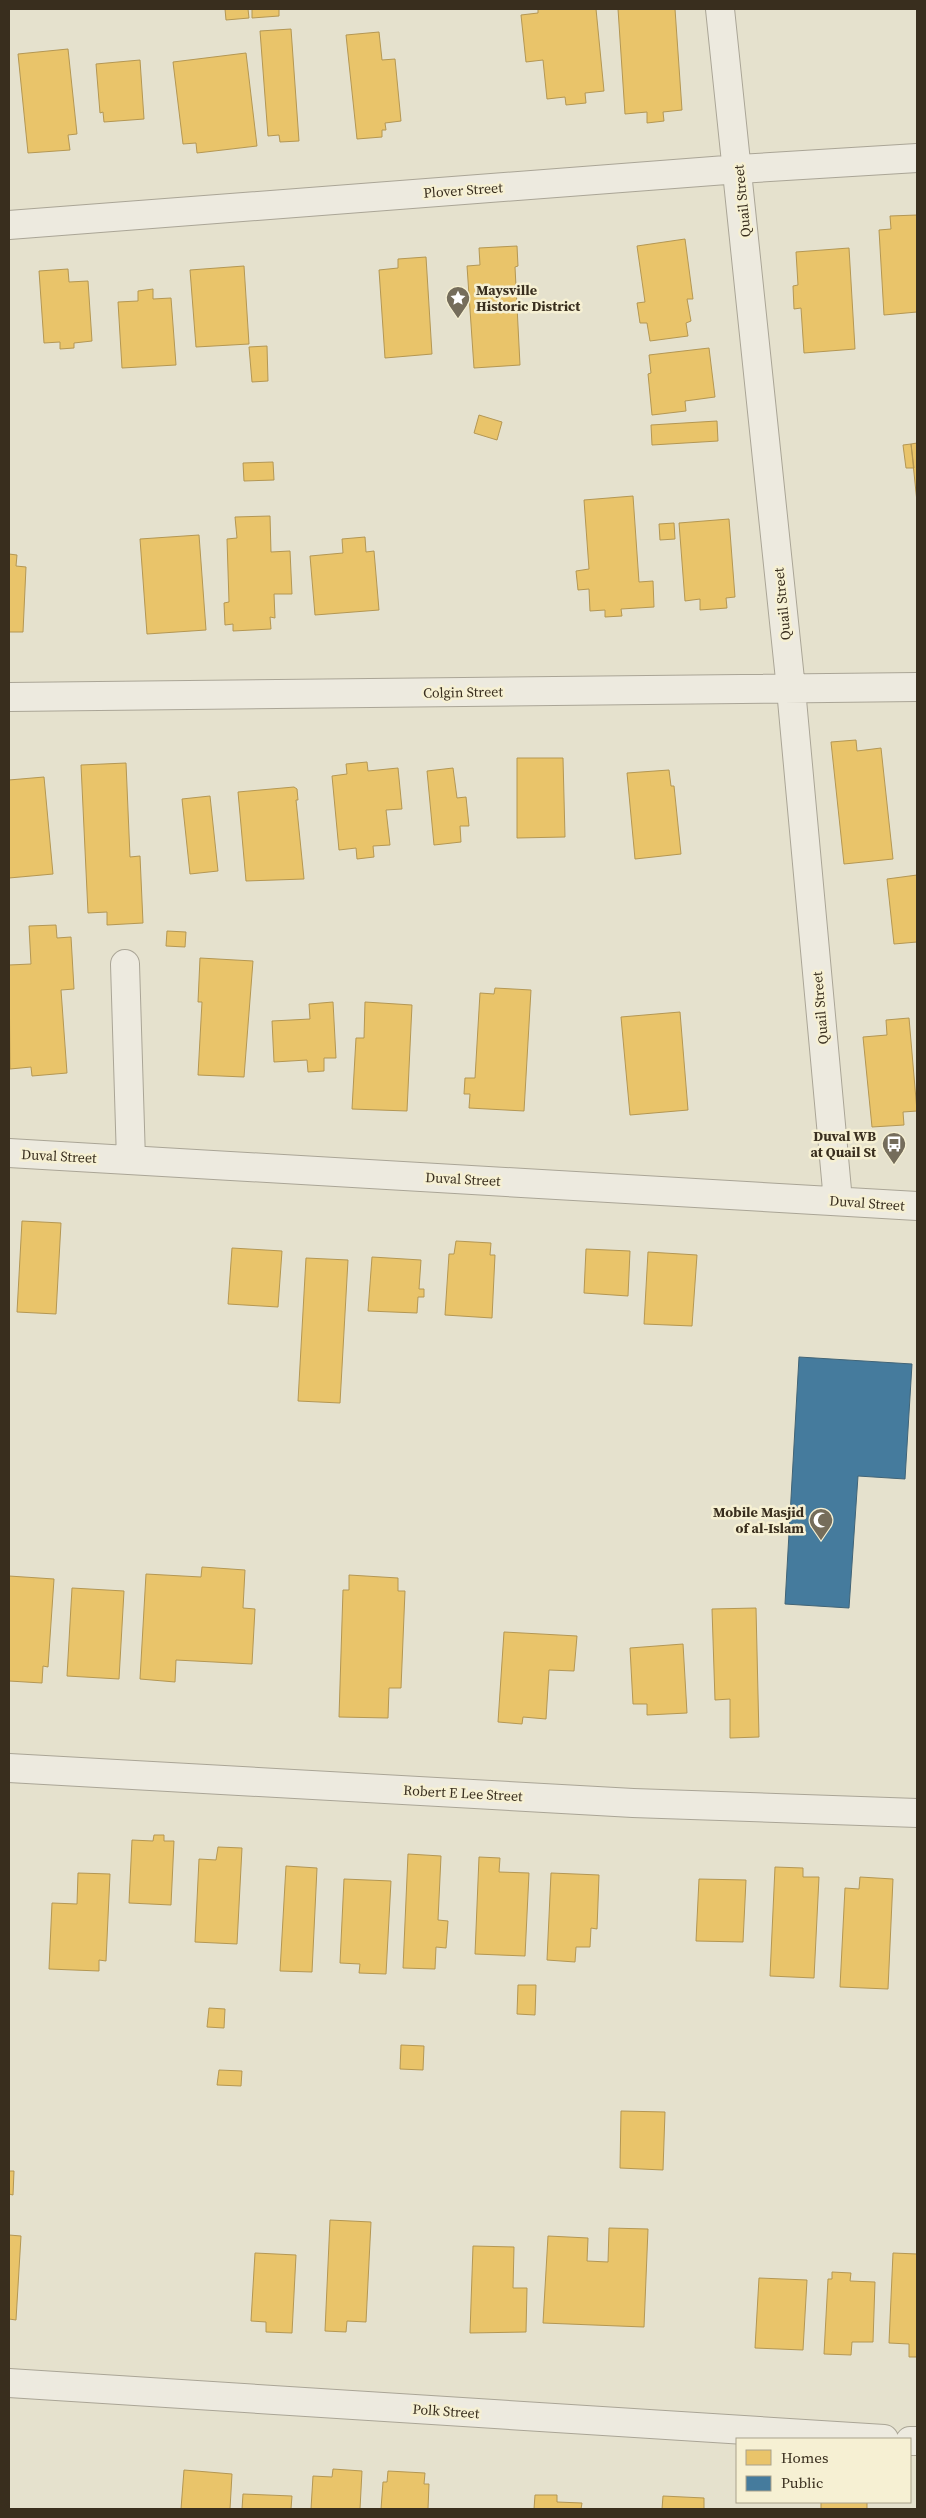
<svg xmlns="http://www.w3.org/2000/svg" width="926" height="2518" font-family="'Source Serif 4',serif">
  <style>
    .homes { fill: #e9c46a; stroke: #b49753 }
    .public { fill: #457b9d; stroke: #416477 }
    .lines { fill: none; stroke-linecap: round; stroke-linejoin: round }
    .minor-casing { stroke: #aaa596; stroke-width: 30 }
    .minor { stroke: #edeadf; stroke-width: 28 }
    .labels { text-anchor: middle; stroke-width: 5; stroke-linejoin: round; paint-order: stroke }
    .street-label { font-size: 14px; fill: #392e1e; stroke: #f6f0d3 }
    .poi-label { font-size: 14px; font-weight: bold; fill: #392e1e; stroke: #f6f0d3; text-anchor: end }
  </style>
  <rect width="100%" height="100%" fill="#e5e1cd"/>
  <path class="homes" d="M225,9h23l1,9 -23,2z
    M252,9h27v7l-27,2z
    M538,9h58l8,82 -19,2 1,10 -20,2 -1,-8 -18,2 -4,-39 -17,2 -5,-47 17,-2z
    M618,9h57l7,101 -19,2 1,9 -17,2v-11l-22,2z
    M291,29l8,112 -19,1 -1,-7 -11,1 -8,-105z
    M379,32l3,28 13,-1 6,62 -16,2 1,7h-4v7l-25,2 -11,-104z
    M68,49l9,85 -9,1 2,15 -42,3 -10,-99z
    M246,53l11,93 -60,7 -1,-10 -13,1 -10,-82z
    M140,60l4,59 -40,3 -1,-10 -3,1 -4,-49z
    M917,215v97l-33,3 -5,-85 12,-1 -1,-13z
    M685,239l8,60h-6l4,22 -5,2 2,13 -38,5 -3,-18h-7l-3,-20 8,-1 -8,-56z
    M517,246l1,20 -3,1 5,98 -46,3 -7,-102 13,-1 -1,-17z
    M849,248l6,101 -51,4 -3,-45 -7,1 -1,-23 5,-1 -2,-33z
    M426,257l6,97 -47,4 -6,-88 19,-2v-9z
    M244,266l5,78 -53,3 -6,-77z
    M68,269l1,13 19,-1 4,60 -18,2v5l-14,1v-7l-16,1 -5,-72z
    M153,289v10l18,-1 5,67 -54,3 -4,-66 20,-1v-10z
    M267,346l1,35 -16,1 -3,-35z
    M709,348l6,49 -30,4 1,10 -34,4 -4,-41 3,-1 -2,-18z
    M479,415l23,7 -5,18 -23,-7z
    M717,421l1,20 -66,4 -1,-20z
    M917,443v59l-6,-58z
    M911,444l3,24h-8l-3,-23z
    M273,462l1,18 -30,1 -1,-18z
    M633,496l6,86 14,-1 1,26 -33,2 1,7 -17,1v-7l-15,1 -1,-22 -11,1 -2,-19 13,-2 -5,-69z
    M270,516l1,36 19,-1 2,43h-18l1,24 -5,-1 1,12 -38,2v-7l-8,1 -1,-22 5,-1 -2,-63 10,-1 -2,-21z
    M729,519l6,78 -9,1 1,10 -27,2v-11l-15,2 -6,-78z
    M674,523l1,16 -15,1 -1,-16z
    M199,535l7,95 -59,4 -7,-95z
    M365,537l1,15 8,-1 5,59 -64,5 -5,-59 33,-3 -1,-14z
    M9,554l8,1 -1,11 10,1 -3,65h-14z
    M856,740l1,11 24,-3 12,111 -49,5 -13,-122z
    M517,758h46l2,79 -48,1z
    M367,762l1,9 30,-3 4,41 -16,1 4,35 -17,1 1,11 -17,2 -1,-11 -17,2 -7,-74 15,-2 -1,-10z
    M126,763l4,94 10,-1 3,67 -36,2v-13l-19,1 -7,-148z
    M453,768l4,30 9,-1 3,29h-9l1,16 -27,3 -7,-74z
    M669,770l2,16h3l7,68 -46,5 -8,-86z
    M44,777l9,97 -44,4v-98z
    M294,787l3,2 1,11h-2l8,79 -58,2 -8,-89z
    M210,796l8,75 -28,3 -8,-75z
    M917,875v67l-23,2 -7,-65z
    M56,925l1,13 14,-1 3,52 -13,1 6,83 -35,3 -1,-9 -21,2 -1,-104 22,-1 -2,-38z
    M167,931l19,1 -1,15 -19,-1z
    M200,958l53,3 -9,116 -46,-2 4,-73h-4z
    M495,988l36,2 -7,121 -55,-3 1,-14h-6l1,-16h10l5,-85 14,1z
    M333,1002l3,56h-12v13l-16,1 -1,-12 -33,2 -2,-41 38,-2 -1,-15z
    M365,1002l47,3 -5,106 -55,-2 4,-71h8z
    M680,1012l8,98 -58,5 -9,-98z
    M909,1018l8,93 -14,1 1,13 -32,2 -9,-90 24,-2 -1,-15z
    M22,1221l39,2 -5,91 -39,-2z
    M456,1241l35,2 -1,12h5l-3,63 -47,-3 4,-61h5z
    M232,1248l50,3 -4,56 -50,-3z
    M586,1249l44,2 -2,45 -44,-3z
    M648,1252l49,3 -5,71 -48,-2z
    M372,1257l49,3 -2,29h5v8h-6l-1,16 -49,-2z
    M306,1258l42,2 -8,143 -42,-2z
    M202,1567l43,3 -2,38 12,1 -3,55 -76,-4 -1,22 -35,-3 6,-105 55,3z
    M349,1575l49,3v13h7l-4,97h-12l-1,30 -49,-1 4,-127h6z
    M9,1576l45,3 -6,88 -5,-1 -1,17 -33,-2z
    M72,1588l52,3 -5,88 -52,-3z
    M756,1608l3,129 -29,1v-39l-15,1 -3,-91z
    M504,1632l73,4 -3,35 -25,-1 -3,49 -23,-2 -1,7 -24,-2z
    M683,1644l4,69 -40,2v-11h-14l-3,-56z
    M154,1835h10v6h10l-3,64 -42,-2 3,-63 21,1z
    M218,1847l24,1 -5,96 -42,-2 4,-83 17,1z
    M408,1854l33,2 -3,64 10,1 -2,27 -10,-1 -1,22 -32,-1z
    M479,1857l21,1 -1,14 30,1 -4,83 -50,-2z
    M286,1866l31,2 -5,104 -32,-1z
    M775,1867l28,1v9h16l-5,101 -44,-2z
    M78,1873l32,1 -4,87 -7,-1v11l-50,-2 3,-66 25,1z
    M551,1873l48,2 -2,54 -6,-1 -1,19h-14l-1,15 -28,-2z
    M860,1877l33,2 -5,110 -48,-2 5,-99 14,1z
    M344,1879l47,2 -5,93 -27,-1 1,-9 -20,-1z
    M699,1879l47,1 -3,62 -47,-1z
    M518,1985h18l-1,30 -18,-1z
    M209,2008l16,1 -1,19 -17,-1z
    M401,2045l23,1 -1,24 -23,-1z
    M219,2070l23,1 -1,15 -24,-1z
    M621,2111l44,1 -2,58 -43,-2z
    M9,2171h5l-1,24 -4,-1z
    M330,2220l41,2 -5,100 -19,-1 -1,11 -21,-1z
    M609,2228l39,1 -4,98 -101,-4 5,-87 40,2 -1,23 21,1z
    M9,2235l12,1 -5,84 -7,-1z
    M473,2246l41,1 -1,41h14l-1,44 -56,1z
    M255,2253l41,2 -4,78 -26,-1v-10l-15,-1z
    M893,2253l24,1v103h-8v-13l-20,-1z
    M832,2272l19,1 -1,8 25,1 -2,60h-21l-1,13 -27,-1 4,-75h4z
    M759,2278l48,2 -4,70 -48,-2z
    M333,2469l29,2 -2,38h-49l2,-33 19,1z
    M184,2470l48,4 -2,35h-49z
    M388,2471l37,2 -1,11h5l-1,25h-47l2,-27h4z
    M243,2494l49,2 -1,13h-49z
    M535,2495h22v7l25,1 -1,6h-47z
    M663,2496l41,2v11h-42z
    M821,2502h46v7h-46z"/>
  <path class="public" d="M799,1357l113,7 -7,115 -47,-3 -9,132 -64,-4z"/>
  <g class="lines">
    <g class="minor-casing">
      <path id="minor" d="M720,9l71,680 47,512
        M9,225l730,-56 178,-11
        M9,697l908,-10
        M125,964l6,196
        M9,1153l908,53
        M9,1768l624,35 284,10
        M9,2383l875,56
        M910,2441h7"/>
    </g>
    <use href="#minor" class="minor"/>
  </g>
  <defs>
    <g id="sight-pin" transform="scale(1.25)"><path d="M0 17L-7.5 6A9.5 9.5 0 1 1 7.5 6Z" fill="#756d5b" stroke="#f6f0d3"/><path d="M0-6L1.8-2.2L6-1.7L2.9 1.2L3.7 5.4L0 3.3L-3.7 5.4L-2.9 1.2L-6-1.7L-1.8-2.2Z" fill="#fff"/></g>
    <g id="bus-pin" transform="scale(1.25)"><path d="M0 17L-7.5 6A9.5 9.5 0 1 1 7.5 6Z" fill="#756d5b" stroke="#f6f0d3"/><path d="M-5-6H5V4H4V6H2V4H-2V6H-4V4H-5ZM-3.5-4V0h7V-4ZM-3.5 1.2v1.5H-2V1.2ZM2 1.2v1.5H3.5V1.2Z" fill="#fff"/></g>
    <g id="mosque-pin" transform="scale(1.25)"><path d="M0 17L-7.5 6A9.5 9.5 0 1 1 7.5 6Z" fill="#756d5b" stroke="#f6f0d3"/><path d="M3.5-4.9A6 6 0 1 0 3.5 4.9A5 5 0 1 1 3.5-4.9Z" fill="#fff"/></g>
  </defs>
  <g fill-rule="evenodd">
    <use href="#sight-pin" x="458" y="298"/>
    <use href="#bus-pin" x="894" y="1144"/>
    <use href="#mosque-pin" x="821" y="1520"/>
  </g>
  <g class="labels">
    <g class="street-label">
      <text transform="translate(463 190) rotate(-4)" y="5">Plover Street</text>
      <text transform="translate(742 201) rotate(-96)" y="5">Quail Street</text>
      <text transform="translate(782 604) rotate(-96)" y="5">Quail Street</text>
      <text transform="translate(463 692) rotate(-1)" y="5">Colgin Street</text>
      <text transform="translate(820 1008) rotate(-95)" y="5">Quail Street</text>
      <text transform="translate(59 1156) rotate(3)" y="5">Duval Street</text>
      <text transform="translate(463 1179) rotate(3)" y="5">Duval Street</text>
      <text transform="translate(867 1203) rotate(4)" y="5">Duval Street</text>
      <text transform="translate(463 1793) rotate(3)" y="5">Robert E Lee Street</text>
      <text transform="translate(446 2411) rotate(4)" y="5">Polk Street</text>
    </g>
    <g class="poi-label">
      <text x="476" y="295" text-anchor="start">Maysville<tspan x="476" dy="16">Historic District</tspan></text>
      <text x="876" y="1141">Duval WB<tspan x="876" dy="16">at Quail St</tspan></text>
      <text x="804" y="1517">Mobile Masjid<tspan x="804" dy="16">of al-Islam</tspan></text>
    </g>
  </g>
  <rect width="926" height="2518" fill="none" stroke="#392e1e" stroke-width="20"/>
  <rect x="736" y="2438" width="175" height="65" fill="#f6f0d3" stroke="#aaa28b"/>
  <rect x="746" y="2450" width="25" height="15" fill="#e9c46a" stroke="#aaa28b"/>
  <text x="781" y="2463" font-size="15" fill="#392e1e">Homes</text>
  <rect x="746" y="2476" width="25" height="15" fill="#457b9d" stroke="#aaa28b"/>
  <text x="781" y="2488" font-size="15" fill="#392e1e">Public</text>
</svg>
